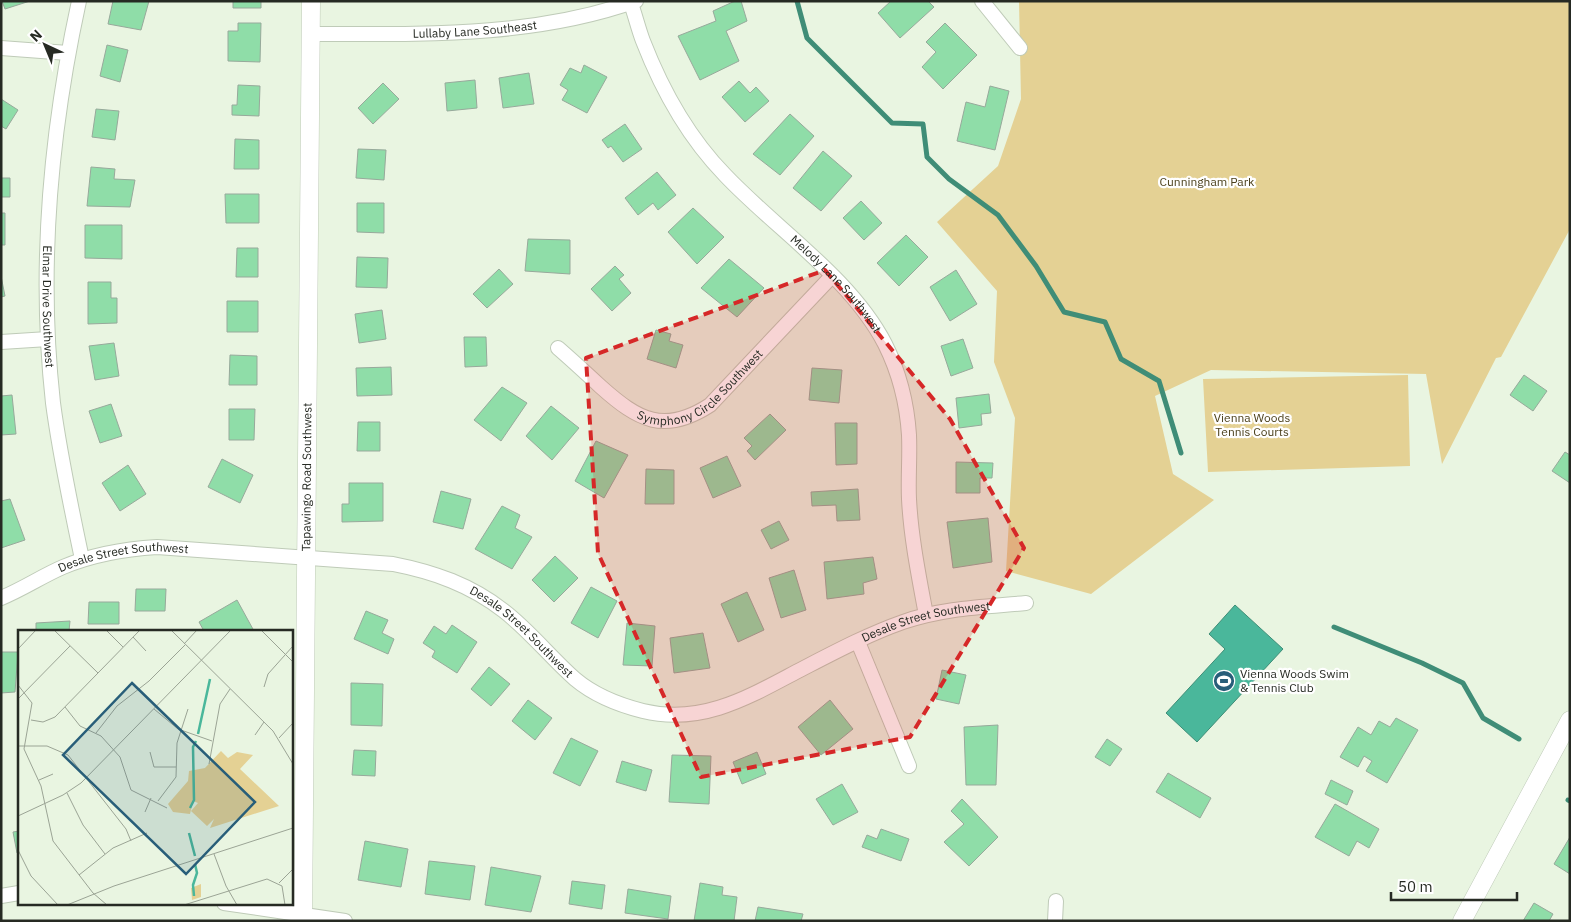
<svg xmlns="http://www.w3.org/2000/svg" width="1571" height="922" font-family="'IBM Plex Sans',sans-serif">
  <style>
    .green { fill: #e4d194 }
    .water { fill: #4ab79b; stroke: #3f8d77 }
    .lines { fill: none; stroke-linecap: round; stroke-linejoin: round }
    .stream { stroke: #3f8d77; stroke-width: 5 }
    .building { fill: #8fdda8; stroke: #97a99b }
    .minor-casing { stroke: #bfcbb8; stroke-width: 16 }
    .tertiary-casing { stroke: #bfcbb8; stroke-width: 19 }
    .minor { stroke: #fff; stroke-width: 14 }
    .tertiary { stroke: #fff; stroke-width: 18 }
    .marked { fill: #d62828; fill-opacity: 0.2; stroke: #d62828; stroke-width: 4; stroke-dasharray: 10 6; stroke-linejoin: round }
    .labels { text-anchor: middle; stroke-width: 4.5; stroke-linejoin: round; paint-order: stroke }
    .street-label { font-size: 12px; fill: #262a23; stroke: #fff }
    .park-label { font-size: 12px; fill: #4b401c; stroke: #fff }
    .poi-label { font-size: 12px; fill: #262a23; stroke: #fff; text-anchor: start }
    .inset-river { fill: none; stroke: #4ab79b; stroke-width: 2.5 }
    .inset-road { fill: none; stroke: #9ba495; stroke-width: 1 }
    .view { fill: #285e79; fill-opacity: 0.15; stroke: #285e79; stroke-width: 2.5 }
    .inset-edge { fill: none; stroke: #262a23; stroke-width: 2.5 }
  </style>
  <rect width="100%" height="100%" fill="#e9f5e1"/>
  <path class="green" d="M1019,1h551v228l-69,128 -5,1 -54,106 -16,-90 -215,-4 -56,26 18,78 41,26 -123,94 -85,-23 9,-153 -21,-56 3,-71 -60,-69 61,-56 23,-67z
    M1408,375l2,91 -202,6 -5,-93z"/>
  <path class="water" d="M1235,605l48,44 -86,93 -31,-29 59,-64 -16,-15z"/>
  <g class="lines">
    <path class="stream" d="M797,1l10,37 85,85 31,1 4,33 22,22 49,36 38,51 28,46 41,10 16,37 38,22 22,72
      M1334,627l88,36 41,20 20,35 36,21
      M1568,800l2,1"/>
  </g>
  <path class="building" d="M2,1h28l-25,8z
    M113,1h36l-8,29 -33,-6z
    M233,1h28v7h-28z
    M735,1h6l6,20 -21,10 13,30 -39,19 -22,-44 38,-15 -3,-10z
    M891,1h37l6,6 -34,31 -22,-25z
    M238,23h23l-1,39 -32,-1v-30h10z
    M945,23l32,32 -34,34 -21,-22 14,-15 -10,-10z
    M107,45l21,5 -8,32 -20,-6z
    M584,65l23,12 -20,36 -25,-13 6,-10 -8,-5 10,-17 11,5z
    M529,73l5,31 -31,4 -4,-30z
    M475,80l2,28 -30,3 -2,-28z
    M739,81l11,12 6,-6 13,14 -24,21 -23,-25z
    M383,83l16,16 -26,25 -15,-16z
    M238,85l22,1 -1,30 -27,-1v-10h5z
    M990,86l19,5 -14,59 -38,-9 9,-39 19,5z
    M1,99l17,11 -12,19 -5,-3z
    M96,109l23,2 -4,29 -23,-3z
    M790,114l24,22 -34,39 -27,-21z
    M625,124l17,25 -19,13 -12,-16 -3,2 -6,-8z
    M235,139l24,1v29h-25z
    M358,149l28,1 -2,30 -28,-2z
    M823,151l29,25 -31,35 -28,-23z
    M91,167l24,2 -1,10 21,1 -5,27 -43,-1z
    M657,172l19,23 -18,15 -5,-7 -15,12 -13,-17z
    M1,178h9v19h-9z
    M225,194h34v29h-33z
    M861,201l21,22 -18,17 -21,-22z
    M357,203h27v30l-27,-1z
    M693,208l31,29 -27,27 -29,-32z
    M1,213h4v32h-4z
    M85,225h37v34l-37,-1z
    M906,235l22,22 -29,29 -22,-23z
    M528,239l42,1v34l-45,-3z
    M237,248h21v29h-22z
    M357,257l31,1 -1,30 -31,-1z
    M729,259l35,29 -27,29 -36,-29z
    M615,266l9,9 -5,4 12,14 -19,18 -21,-22z
    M499,269l14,15 -26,24 -14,-14z
    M956,270l21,34 -27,17 -20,-34z
    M1,276l4,20 -4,1z
    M88,282h23v16h6v25l-29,1z
    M227,301h31v31h-31z
    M382,310l4,29 -27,4 -4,-29z
    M656,330l15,4 -2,7 14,4 -7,23 -29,-9z
    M464,337h22l1,29 -22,1z
    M963,339l10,29 -22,8 -10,-30z
    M114,343l5,33 -24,4 -6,-34z
    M230,355l27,1v29h-28z
    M391,367l1,28 -35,1 -1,-28z
    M812,368l30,2 -3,33 -30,-3z
    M1524,375l23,16 -14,20 -23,-16z
    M502,387l25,16 -26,38 -27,-21z
    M989,394l2,19 -10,1 1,11 -23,3 -3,-30z
    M12,395l4,39 -15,1v-39z
    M111,404l11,32 -22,7 -11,-32z
    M551,406l28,22 -27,32 -26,-24z
    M229,409h26l-1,31h-25z
    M770,414l16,16 -31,30 -8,-9 5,-5 -8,-8z
    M358,422h22v29h-23z
    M835,423h22v41l-21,1z
    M596,441l32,14 -24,43 -29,-17z
    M1565,452l5,3v28l-18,-12z
    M727,456l14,30 -28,12 -13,-30z
    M222,459l31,16 -13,28 -32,-16z
    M956,462l37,1 -1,15h-12v15h-24z
    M128,465l18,29 -26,17 -18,-28z
    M646,469l28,1v34h-29z
    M349,483h34v38l-41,1v-18h7z
    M858,489l2,31 -23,1 -1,-16 -24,1 -1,-14z
    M441,491l30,8 -8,30 -30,-7z
    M10,499l15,41 -24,8v-47z
    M502,506l18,9 -5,13 17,9 -20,32 -37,-20z
    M988,518l4,44 -39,6 -6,-46z
    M779,521l10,19 -18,9 -10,-19z
    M555,556l23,22 -24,24 -22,-22z
    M873,557l4,22 -14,4 1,11 -37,5 -3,-37z
    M794,570l12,40 -25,8 -12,-40z
    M591,587l26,14 -19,37 -27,-15z
    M136,589h30l-1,22h-30z
    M747,592l17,38 -26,12 -17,-38z
    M237,600l17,31h-50l-5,-9z
    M89,602h30v22h-31z
    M366,611l22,9 -6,13 12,6 -6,15 -34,-15z
    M70,621l-1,10h-33v-8z
    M627,623l28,3 -3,40 -29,-1z
    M452,625l25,17 -20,31 -25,-16 3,-6 -12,-8 11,-17 12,8z
    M703,633l7,35 -36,5 -4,-35z
    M1,652h17l-3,40 -14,1z
    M489,667l21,17 -19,22 -20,-17z
    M942,670l24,5 -7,29 -23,-5z
    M351,683l32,1 -1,42 -31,-1z
    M528,700l24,18 -17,22 -23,-19z
    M830,700l23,29 -32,26 -23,-28z
    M1396,718l22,12 -31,53 -21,-12 6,-10 -8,-5 -6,11 -18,-10 18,-30 13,8 8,-14 11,6z
    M998,725l-2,60h-30l-2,-58z
    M571,738l27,13 -18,35 -27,-13z
    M1107,739l15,10 -12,17 -15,-9z
    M354,750l22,1 -1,25 -23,-1z
    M757,752l9,22 -24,10 -9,-22z
    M672,755l39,1 -2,48 -40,-2z
    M622,761l30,9 -6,21 -30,-9z
    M1168,773l43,25 -11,20 -44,-26z
    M1331,780l22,11 -6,14 -22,-11z
    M842,784l16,28 -25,13 -17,-26z
    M962,799l36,38 -29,29 -25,-24 20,-18 -13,-13z
    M1335,804l44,25 -10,19 -12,-7 -8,15 -34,-19z
    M881,829l28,10 -8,22 -39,-14 5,-12 10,4z
    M19,831v22h-2l-4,-21z
    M1570,837v37l-16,-10z
    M365,841l43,8 -7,38 -43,-7z
    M429,861l46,5 -5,34 -45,-6z
    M491,867l50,9 -10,36 -46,-7z
    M572,881l33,4 -3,24 -33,-5z
    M700,883l23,4 -1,8 15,2 -3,24h-40z
    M628,889l43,7 -3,23 -43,-6z
    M1534,903l19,11 -4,7h-26z
    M758,907l45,7 -2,7h-46z"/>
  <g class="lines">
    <g class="minor-casing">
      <g id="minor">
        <path id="s1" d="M79,1c-29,133 -41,267 -26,402 7,53 18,104 29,156"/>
        <path id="s2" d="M630,1c5,13 8,27 13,40 19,49 45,96 82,134 51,54 126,103 160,169 14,28 22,60 24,91 1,21 -1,43 0,64 2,39 10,78 17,116"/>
        <path d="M982,1l38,47"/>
        <path id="s3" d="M311,34c109,0 220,4 325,-33"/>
        <path d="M1,48l67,5"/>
        <path d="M1,342l47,-3"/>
        <path id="s4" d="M558,348c15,13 29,26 43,39 37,33 63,48 109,18l122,-129"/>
        <path id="s5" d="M1,598c22,-9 41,-22 62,-31 31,-13 61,-18 94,-20l236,17c41,8 78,21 111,47 26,20 46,46 71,68 19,16 44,26 68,32 58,14 104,-13 153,-39 35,-18 70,-37 107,-50 40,-14 81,-15 123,-19"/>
        <path d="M858,642l51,124"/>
        <path d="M1,896l18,-3"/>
        <path d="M224,903l121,18"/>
        <path d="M1055,921l1,-20"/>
      </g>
    </g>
    <g class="tertiary-casing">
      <g id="tertiary">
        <path id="s6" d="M303,921l8,-920"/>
        <path d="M1462,921l108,-201"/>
      </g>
    </g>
    <use href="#minor" class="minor"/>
    <use href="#tertiary" class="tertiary"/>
  </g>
  <path class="marked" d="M825,270l125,149 74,129 -114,189 -209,40 -103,-224 -12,-195z"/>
  <defs>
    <g id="stadium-disc" transform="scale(1.125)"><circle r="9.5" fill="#285e79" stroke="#fff"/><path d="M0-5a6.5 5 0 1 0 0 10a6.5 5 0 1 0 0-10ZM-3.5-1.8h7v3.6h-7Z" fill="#fff"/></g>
  </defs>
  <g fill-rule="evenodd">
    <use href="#stadium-disc" x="1224" y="681"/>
  </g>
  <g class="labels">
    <g class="street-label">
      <text dy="4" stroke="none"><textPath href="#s3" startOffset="164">Lullaby Lane Southeast</textPath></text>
      <text dy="4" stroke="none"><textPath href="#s2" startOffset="356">Melody Lane Southwest</textPath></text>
      <text dy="4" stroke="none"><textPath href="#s1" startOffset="308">Elmar Drive Southwest</textPath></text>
      <text dy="4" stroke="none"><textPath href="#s4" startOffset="179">Symphony Circle Southwest</textPath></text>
      <text dy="4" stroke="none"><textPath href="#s6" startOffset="444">Tapawingo Road Southwest</textPath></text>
      <text dy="4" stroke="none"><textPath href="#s5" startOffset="131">Desale Street Southwest</textPath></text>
      <text dy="4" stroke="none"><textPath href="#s5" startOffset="1001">Desale Street Southwest</textPath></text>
      <text dy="4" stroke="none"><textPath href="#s5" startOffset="551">Desale Street Southwest</textPath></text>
    </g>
    <g class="park-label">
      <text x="1207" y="186">Cunningham Park</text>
      <text x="1252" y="422">Vienna Woods<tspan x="1252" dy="14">Tennis Courts</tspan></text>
    </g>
    <g class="poi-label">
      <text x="1240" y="678">Vienna Woods Swim<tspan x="1240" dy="14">&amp; Tennis Club</tspan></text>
    </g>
  </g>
  <g transform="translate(18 630)">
    <rect width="275" height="275" fill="#e9f5e1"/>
    <path d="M203,121l7,7 9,-6 16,3 -13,14 39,37 -69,22 4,-9 -7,7 -16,-15 7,-8 -5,-2 -3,13 -17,-2 -5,-8 20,-23 1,-10 16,-3zM183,254v13l-9,3 -1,-12z" fill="#e4d194"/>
    <path class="inset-river" d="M180,104l12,-55M172,178l4,-8 -1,-53 3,-6M171,203l6,23M176,266l-1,-11 4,-12 -2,-9"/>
    <path class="inset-road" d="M36,0l44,43M88,0l17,17M153,0l102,101 20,33M243,0l32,32M115,7l13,14M166,14l13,-14M0,19l18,-19M0,55l14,18 -8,46 17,37 12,55 40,52 14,12M246,57l4,-13 25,-28M0,69l52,-53M47,77l15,19 21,10 19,21 11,33 36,18M136,79l24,20 34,12M13,90l12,2 12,-5 85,-87M78,103l21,-27 32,-25 36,-36M237,105l9,-13M261,108l14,-15M0,116h29l21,9 58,74 5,12M132,122l4,15h22M191,134l11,-60 10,-15M21,150l14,-6M49,163l16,32 22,29M140,171l18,-24 1,-34 11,-34M127,182l6,-14M0,186l45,-21 18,-12 150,-153M0,220l13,26 27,29M196,224l12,32 11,19M61,245l34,-27 34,-15M261,253l14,-14M49,275l47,-19 179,-58M166,275l83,-26 15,7 3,19"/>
    <path class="view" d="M114,53l123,119 -69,72 -123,-119z"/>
    <rect width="275" height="275" class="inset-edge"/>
  </g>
  <rect width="1571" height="922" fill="none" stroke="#262a23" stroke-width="5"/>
  <g transform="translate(45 45) rotate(316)" stroke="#ffffff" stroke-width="4" paint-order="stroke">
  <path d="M0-4L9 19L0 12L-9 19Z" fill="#262a23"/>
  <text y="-8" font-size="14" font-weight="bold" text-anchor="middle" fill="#262a23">N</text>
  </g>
  <path d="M1391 892v8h126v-8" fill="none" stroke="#262a23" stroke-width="2.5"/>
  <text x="1398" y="892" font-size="15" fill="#262a23" stroke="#ffffff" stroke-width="4" paint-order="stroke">50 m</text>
</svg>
